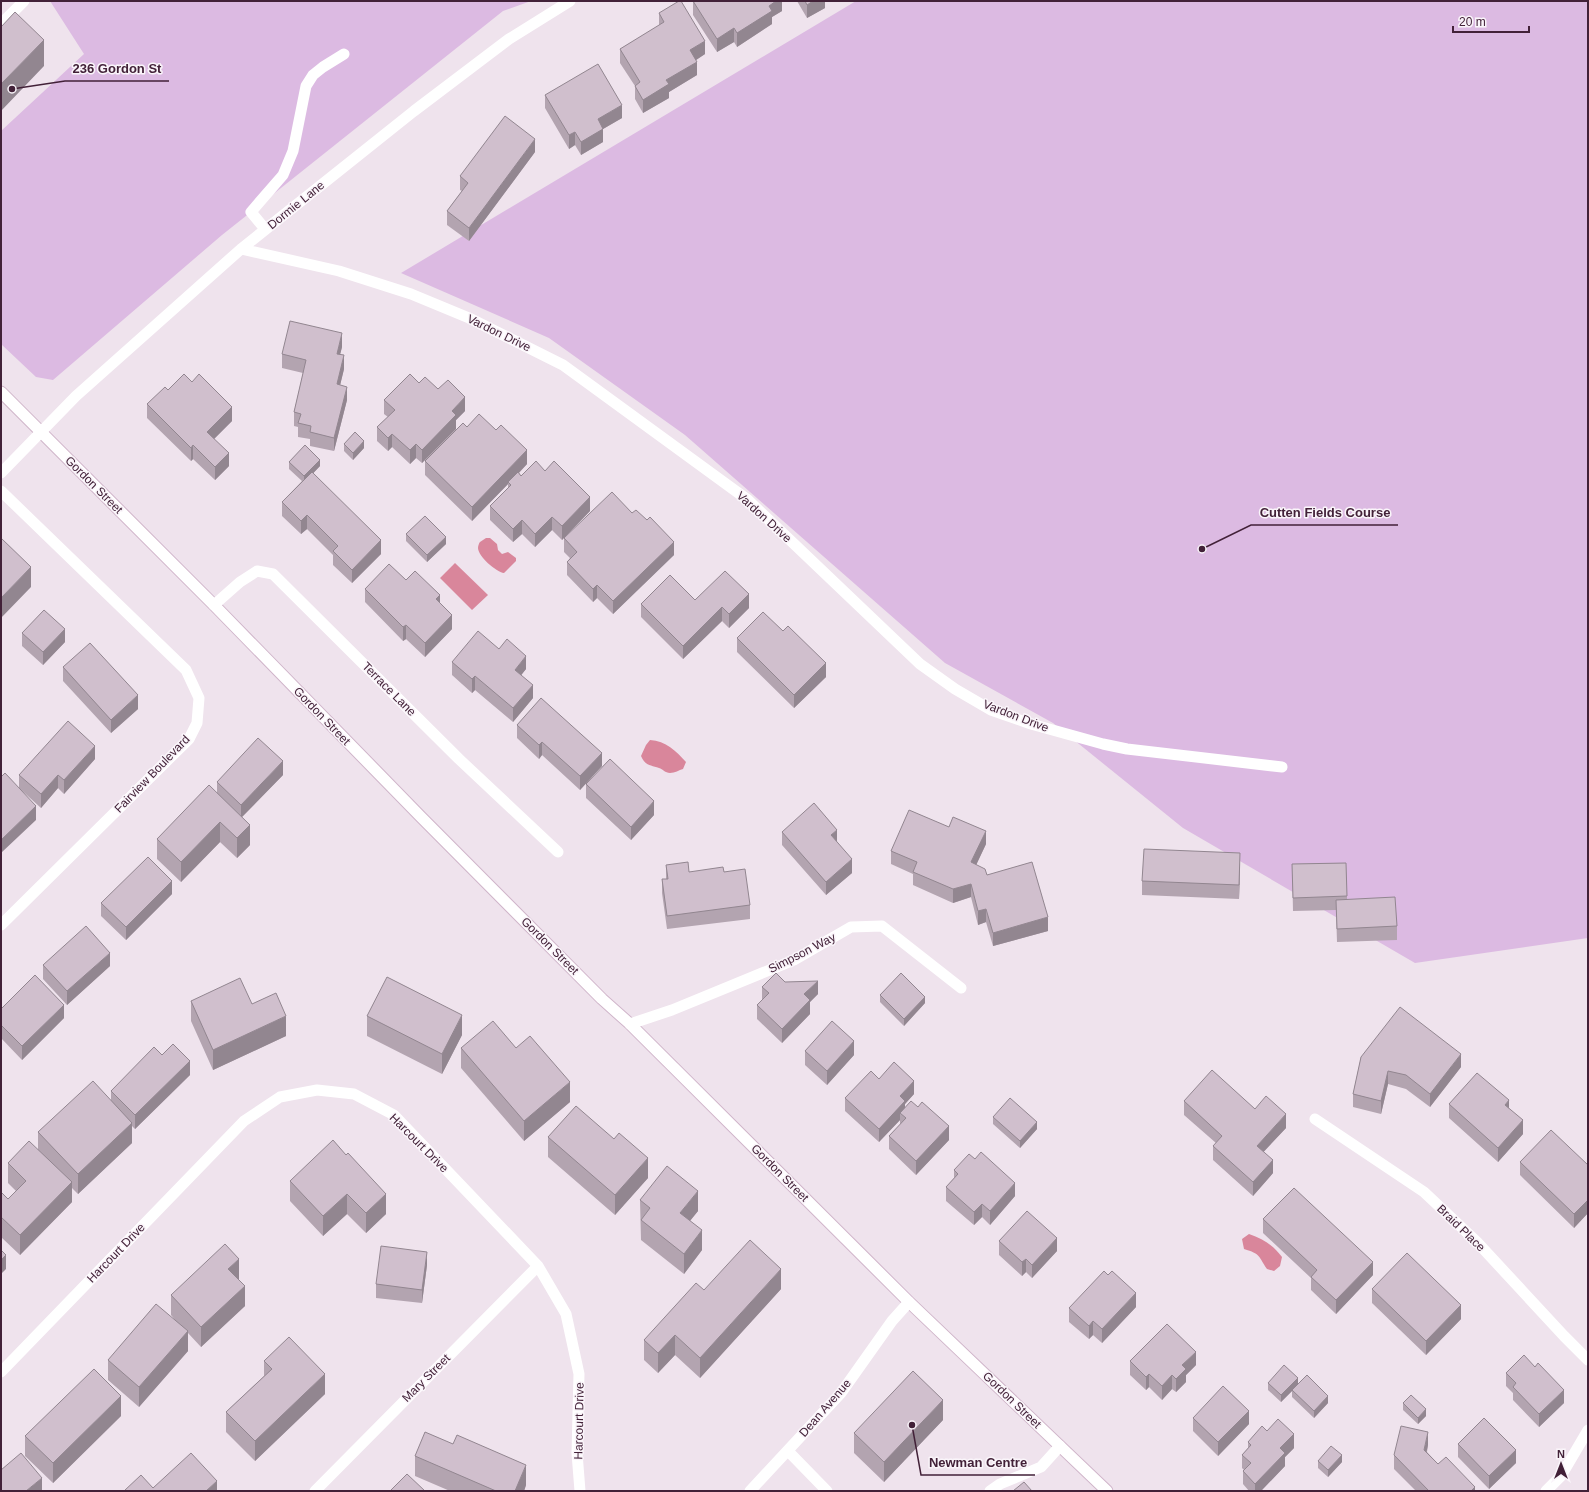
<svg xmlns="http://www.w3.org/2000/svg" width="1589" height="1492" font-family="Helvetica,sans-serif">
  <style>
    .green { fill: #dcbae2 }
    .water { fill: #d9869b }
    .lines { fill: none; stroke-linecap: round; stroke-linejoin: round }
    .secondary-casing { stroke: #d0b5ca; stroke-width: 13 }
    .service { stroke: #fff; stroke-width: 11 }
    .minor { stroke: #fff; stroke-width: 11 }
    .secondary { stroke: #fff; stroke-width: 11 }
    .wall { fill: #b3a4b0 }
    .shaded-wall { fill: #928690 }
    .building { fill: #d0bfcd; stroke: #928690 }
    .labels { text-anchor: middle; stroke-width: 3; stroke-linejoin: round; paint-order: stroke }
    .street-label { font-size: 12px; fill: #422138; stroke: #faf5fa }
    .leader { fill: none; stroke: #422138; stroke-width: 1.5 }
    .callout-dot { fill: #422138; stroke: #faf5fa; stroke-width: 1.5 }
    .callout-label { font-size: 13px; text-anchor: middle; font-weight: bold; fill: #422138; stroke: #faf5fa; stroke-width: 3; stroke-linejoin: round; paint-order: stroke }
  </style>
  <rect width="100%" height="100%" fill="#efe3ed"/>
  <path class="green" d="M50,1h481l-28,10 -281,224 -169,145 -17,-3 -35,-33v-213l83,-77z
    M856,1h732v937l-173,25 -232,-135 -130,-105 -108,-60 -260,-228 -136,-97 -148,-65z"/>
  <path class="water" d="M486,538h4l7,6 1,6 4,4 6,-2 8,6v3l-12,12c-8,-1 -26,-17 -26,-25 0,-2 1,-5 2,-6z
    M455,563l33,32 -16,15 -32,-32z
    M650,740c16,1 26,11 36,22l-3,7c-4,1 -8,4 -13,4 -5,0 -7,-4 -11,-5 -8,-3 -14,-2 -18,-12l5,-11z
    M1249,1234c14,5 24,11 33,23l-2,9 -6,5 -7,-2c-9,-13 -6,-15 -23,-20l-2,-10z"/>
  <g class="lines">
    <g class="secondary-casing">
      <path id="secondary" d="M1,392l213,213 207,212 181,182 28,25 279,278 198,189"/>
    </g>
    <path class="service" d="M1,24l23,-23
      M265,229l-14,-17 32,-37 10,-24 13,-65 7,-11 10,-8 21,-13
      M788,1451l39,40
      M990,1491l10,-7 41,-17 19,-21"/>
    <path class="minor" d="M241,249l98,22 72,23 58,24 94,47 185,135 172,164 35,25 36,21 40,14 72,20 24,5 155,18
      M1,473l75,-77 165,-147 173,-138 95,-72 61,-38
      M1,491l185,179 13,28 -2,25 -8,16 -188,186
      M214,605l26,-23 17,-11 16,3 186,185 99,93
      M630,1024l42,-14 122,-50 57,-33 31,-1 79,62
      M1315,1119l109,73 53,50 87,94 24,24
      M1,1372l243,-251 36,-24 37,-7 37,4 40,21 144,151 28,48 13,60 -2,79 3,38
      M315,1491l223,-225
      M750,1491l91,-98 51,-72 17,-19
      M1546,1491l15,-15 27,-46"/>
    <use href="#secondary" class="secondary"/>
  </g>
  <path class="wall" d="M693,1h89v10l-10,6v7l-35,23 -3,-5 -17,10 -24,-37z
    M797,1h28v7l-18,10z
    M659,13l46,41 -9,6 1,15 -28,17v6l-26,15 -8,-14v-13l-15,-23v-14l39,-23z
    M545,95l77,23 -19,11v13l-22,13 -6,-10 -6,4 -24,-41z
    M535,152l-66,89 -22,-16v-14l15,-20 -2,-1v-14z
    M342,347l-2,7 4,15 -4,16 7,15 -13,51 -24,-5v-7l-12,-2v-10l-4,-1v-14l9,-39 -21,-5v-14z
    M419,383l19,6 27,22 -9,9v9l-34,34 -6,-5 -6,6 -18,-17 -4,4 -11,-10v-14l11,-10 -4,-3v-14z
    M168,390l64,31 -18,18 15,27 -14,14 -22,-21 -2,2 -44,-43v-14z
    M467,427l60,37 -8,9 2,3 24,-5 45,40 -28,29 -10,-10 -17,17 -13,-13 -9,8 -23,-22v-14l18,-18v-4l-36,37 -47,-46v-14z
    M344,444l20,4 -11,12 -9,-9z
    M289,462l31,4 -7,7 68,81 -29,29 -19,-18v-10l-26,-26 -6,5 -19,-18v-14l20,-21 -13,-12z
    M632,513l42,42 -61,59 -16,-16 -4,4 -26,-27v-13l3,-4 -6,-6v-14z
    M406,534l40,10 -19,18 -21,-21z
    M406,580l34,23 12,26 -27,28 -19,-18 -3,2 -38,-39v-13z
    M695,600l54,8 -20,20 -7,-7 -39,38 -42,-42v-13z
    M783,631l43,46 -32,31 -57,-56v-14z
    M22,633l43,9 -22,23 -21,-19z
    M499,649l27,20 -5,6 12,23 -20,24 -38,-32 -3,3 -20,-18v-13z
    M63,667l75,42 -27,24 -48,-52z
    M517,725l85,41 -22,24 -38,-35 -3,4 -22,-21z
    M95,759l-31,35 -6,-6 -17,20 -22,-20v-13z
    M283,775l-41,42 8,28 -13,13 -17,-16 -39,40 -24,-23v-20l60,-46v-11z
    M586,784l68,31 -23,25 -45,-42z
    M782,832l55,11 15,30 -26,22 -44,-50z
    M986,844l-10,21 72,66 -55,15 -7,-24 -8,3 -7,-28 -18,6 -40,-18v-11l-22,-10v-13z
    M1346,863l1,36 50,27v14l-60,2 -1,-32 -43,1 -1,-47z
    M666,865l23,7 61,33v14l-83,10 -5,-36v-14h4z
    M1240,867l-1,32 -97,-4v-14z
    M172,894l-46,46 -25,-24v-13z
    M43,965l67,1 -43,39 -24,-26z
    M785,982l33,12 -8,8v12l-28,29 -25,-24v-14l5,-5v-13z
    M880,995l45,8 -21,23 -24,-24z
    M191,1001l61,3 34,32 -73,34 -22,-49z
    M1,1009l63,9 -42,42 -21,-22z
    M367,1016l95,19 -20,39 -75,-38z
    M461,1048l109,54 -46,39 -63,-73z
    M805,1051l49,4 -27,30 -22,-20z
    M162,1055l28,20 -55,54 -3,-3v17l-54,51 -6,-6v14l-52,53 -19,-18v-45l7,7 8,-8 -8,-8v-20l30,-14v-17l73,-32v-9z
    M1361,1057l100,10 -31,40 -24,-18 -18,-5 -7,30 -28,-7v-13z
    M879,1079l35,15 -9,10v3l44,33 -33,35 -27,-26v-13l11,-11v-5l-21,22 -34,-31v-13z
    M1184,1101l102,27 -23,24 10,21 -20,23 -40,-36v-14l3,-3 -32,-28z
    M1449,1104l60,4 14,26 -25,28 -49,-44z
    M993,1117l44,12 -17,19 -27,-24z
    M548,1137l66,2 34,39 -33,37 -67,-58z
    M346,1155l40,59 -20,19 -19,-19 -24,22 -33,-35v-20z
    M975,1159l40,37 -25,29 -8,-8 -8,8 -28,-24v-14l8,-9v-8z
    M1520,1162l68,3v48l-14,15 -54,-53z
    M640,1200l58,11 -8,10 12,29 -18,24 -43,-34z
    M1263,1219l110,56 -37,39 -25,-24v-12l-48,-45z
    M999,1241l58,10 -25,27 -6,-6 -4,4 -23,-21z
    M427,1265l-5,38 -46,-5v-14z
    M239,1279l-1,1 7,26 -44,41 -13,-14v18l-49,56 -31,-27v-20l67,-40 -4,-5v-20z
    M781,1289l-81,89 -25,-23 -17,18 -14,-13v-20l60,-50z
    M1372,1289l89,30 -35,36 -54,-52z
    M1136,1307l-34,36 -9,-8 -4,4 -20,-17v-14z
    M264,1361l61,33 -70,67 -29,-29v-20l38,-36z
    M1130,1361l66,4 -10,10v7l-10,10 -4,-3 -10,11 -13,-13 -3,3 -16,-15z
    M1506,1373l58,30 -25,24 -26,-27v-7l-7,-7z
    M1268,1383l30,1 30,19 -14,15 -22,-21v-6l-11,11 -13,-12z
    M1403,1403l23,13 -8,8 -15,-14z
    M121,1416l-68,67 -28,-27v-20z
    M1193,1418l56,6 -31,32 -25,-25z
    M943,1420l-59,62 -30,-29v-20z
    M1267,1431l27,17 -9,9v9l-24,25h-12l-6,-7v-13l1,-1 -2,-2v-13l6,-7v-6z
    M453,1444l73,41 -2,6h-74l-35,-15v-20z
    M1458,1444l58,19 -27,26 -31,-32z
    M1428,1445l-1,7 11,12 37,27h-59l-22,-22v-14z
    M1318,1461l24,1 -14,15 -10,-9z"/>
  <path class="shaded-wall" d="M776,1h6v10l-10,6v7l-35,23v-14l32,-27z
    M813,1h12v7l-18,10v-13z
    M734,28v14l-17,10v-13z
    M44,40v26l-43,45v-27z
    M705,41v13l-15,10v-14z
    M697,62v13l-28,17v6l-26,15v-13l23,-20z
    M622,105v13l-19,11v13l-22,13v-13l17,-23z
    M575,132v13l-6,4v-14z
    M535,139v13l-66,89v-13z
    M342,333v14l-5,20v-13z
    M344,355v14l-7,29v-14z
    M347,387v13l-13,51v-13z
    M465,397v14l-9,9v9l-34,34v-13l30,-39z
    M232,407v14l-25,25v-14z
    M392,434v13l-4,4v-13z
    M364,441v7l-11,12v-7z
    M416,444v14l-6,6v-14z
    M193,445v14l-2,2v-13z
    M527,450v14l-18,19 -1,-1v2l-36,37v-14z
    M229,453v13l-14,14v-13z
    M320,460v6l-16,17v-7z
    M590,497v14l-28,29v-14z
    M307,515v14l-6,5v-13z
    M552,517v13l-17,17v-13z
    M522,520v14l-9,8v-13z
    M446,537v7l-19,18v-7z
    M381,540v14l-29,29v-13z
    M674,542v13l-61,59v-13z
    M31,567v20l-30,31v-20z
    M597,585v13l-4,4v-13z
    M749,594v14l-20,20v-14z
    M440,595v13l-4,-9z
    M722,607v14l-39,38v-13z
    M452,615v14l-27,28v-14z
    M406,625v14l-3,2v-14z
    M65,629v13l-22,23v-13z
    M2,634v13l-1,1v-13z
    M526,656v13l-11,14v-13z
    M826,663v14l-32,31v-13z
    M475,676v14l-3,3v-14z
    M533,685v13l-20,24v-14z
    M138,695v14l-27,24v-13z
    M542,742v13l-3,4v-14z
    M95,746v13l-31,35v-14z
    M602,753v13l-22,24v-14z
    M283,761v14l-42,43v-13z
    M58,775v13l-17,20v-14z
    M654,801v14l-23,25v-13z
    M36,806v14l-35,33v-13z
    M220,822v20l-39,40v-20z
    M250,825v20l-13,13v-20z
    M837,830v13l-6,-8z
    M986,831v13l-15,32v-14z
    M1240,853v14l-1,32v-14z
    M852,859v14l-26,22v-13z
    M172,881v13l-46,46v-13z
    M971,884v13l-18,6v-14z
    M986,909v13l-8,3v-14z
    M1048,917v14l-55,15v-13z
    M110,953v13l-43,39v-14z
    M818,981v13l-8,8v12l-28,29v-14l22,-35z
    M925,997v6l-21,23v-7z
    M64,1005v13l-42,42v-14z
    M462,1015v20l-20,39v-20z
    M286,1016v20l-73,34v-20z
    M854,1041v14l-27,30v-14z
    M1461,1054v13l-31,40v-13z
    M190,1061v14l-55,54v-14z
    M1388,1071v13l-7,30v-13z
    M914,1081v13l-9,10v10l-5,-1v7l-21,22v-13l21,-33z
    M570,1082v20l-46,39v-20z
    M1509,1100v14l-4,-9z
    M1286,1114v14l-29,31v-13z
    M1523,1120v14l-25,28v-14z
    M1037,1122v7l-17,19v-7z
    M132,1123v20l-54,51v-20z
    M949,1126v14l-33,35v-14z
    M648,1158v20l-33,37v-20z
    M1273,1160v13l-20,23v-14z
    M72,1182v20l-52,53v-20z
    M1015,1183v13l-25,29v-14z
    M698,1191v20l-18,22v-20z
    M347,1194v20l-24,22v-20z
    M386,1194v20l-20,19v-20z
    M1588,1200v13l-14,15v-14z
    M982,1204v13l-8,8v-13z
    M702,1230v20l-18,24v-20z
    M1057,1238v13l-25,27v-13z
    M427,1252v13l-5,38v-13z
    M6,1255v14l-5,5v-14z
    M239,1259v20l-11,10v-20z
    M1026,1259v13l-4,4v-14z
    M1373,1262v13l-37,39v-14z
    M781,1269v20l-81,89v-20z
    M245,1286v20l-44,41v-20z
    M1136,1293v14l-34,36v-14z
    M1461,1305v14l-35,36v-14z
    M1093,1321v14l-4,4v-13z
    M188,1331v20l-49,56v-20z
    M675,1335v20l-17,18v-20z
    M1196,1352v13l-10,10v7l-10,10v-13l6,-14z
    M325,1374v20l-70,67v-20z
    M1149,1374v13l-3,3v-13z
    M1172,1375v14l-10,11v-14z
    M1298,1378v7l-17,17v-7z
    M1564,1390v13l-25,24v-13z
    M121,1396v20l-68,67v-20z
    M1328,1396v7l-14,15v-7z
    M943,1400v20l-59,62v-20z
    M1426,1409v7l-8,8v-6z
    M1249,1411v13l-31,32v-14z
    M1428,1432v13l-4,18v-13z
    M1294,1434v14l-9,9v9l-24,25h-6v-7l25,-36z
    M1516,1450v13l-27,26v-13z
    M1342,1455v7l-14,15v-7z
    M526,1465v20l-2,6h-9z
    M42,1478v13h-16z
    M217,1481v10h-11z
    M1475,1487v4h-4z"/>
  <path class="building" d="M679,1h2l24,40 -15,9 7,12 -31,18 3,4 -26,16 -8,-14 5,-4 -20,-33 44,-27 -5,-9z
    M693,1h83l-7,5 3,5 -35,22 -3,-5 -17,11z
    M805,1h8l-6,4z
    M15,12l29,28 -43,44v-57z
    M598,64l24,41 -24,14 5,10 -22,13 -6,-10 -6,3 -24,-40z
    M505,116l30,23 -66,89 -22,-17 21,-28 -8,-7z
    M290,321l52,12 -5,21 7,1 -7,29 10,3 -13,51 -24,-6 1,-6 -13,-3 3,-9 -7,-2 12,-52 -24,-6z
    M184,374l8,8 7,-8 33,33 -25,25 22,21 -14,14 -22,-22 -2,3 -44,-44 18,-17 3,3z
    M410,374l9,9 6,-6 13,12 10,-9 17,17 -13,14 4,4 -34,35 -6,-6 -6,6 -18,-16 -4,4 -11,-11 18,-17 -11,-10z
    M479,414l17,16 5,-5 26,25 -55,57 -47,-46 38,-38 4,4z
    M355,432l9,9 -11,12 -9,-9z
    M305,445l15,15 -16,16 -15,-14z
    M536,461l9,10 9,-10 36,36 -28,29 -10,-9 -17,17 -13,-14 -9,9 -23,-23 21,-21 -3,-3 10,-10 3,4z
    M312,472l69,68 -29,30 -19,-19 5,-5 -31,-31 -6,6 -19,-19z
    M612,492l20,21 4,-3 11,10 3,-3 24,25 -61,59 -16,-16 -4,4 -26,-27 10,-10 -13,-14z
    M425,516l21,21 -19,18 -21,-21z
    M1,538l30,29 -30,31z
    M389,564l17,16 9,-9 25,24 -4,4 16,16 -27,28 -19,-18 -3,2 -38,-38z
    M725,571l24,23 -20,20 -7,-7 -39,39 -42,-42 29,-29 25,25z
    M44,610l21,19 -22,23 -21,-19z
    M763,612l20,19 5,-5 38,37 -32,32 -57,-57z
    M478,631l21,18 8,-10 19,17 -11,14 18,15 -20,23 -38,-32 -3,3 -20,-17z
    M90,643l48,52 -27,25 -48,-53z
    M541,698l61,55 -22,23 -38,-34 -3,3 -22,-20z
    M68,721l27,25 -31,34 -6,-5 -17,19 -22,-19z
    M258,738l25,23 -42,44 -24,-23z
    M610,759l44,42 -23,26 -45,-43z
    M5,773l31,33 -35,34v-63z
    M209,785l41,40 -13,13 -17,-16 -39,40 -24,-23z
    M814,803l23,27 -6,5 21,24 -26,23 -44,-50z
    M909,810l40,17 4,-10 33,14 -15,31 14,7 2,6 45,-13 16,55 -55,16 -7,-24 -8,2 -7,-27 -18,5 -40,-17 4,-10 -26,-11z
    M1144,849l96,4 -1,32 -97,-4z
    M148,857l24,24 -46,46 -25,-24z
    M688,862l1,10 34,-5 1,5 21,-3 5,36 -83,11 -5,-37h6l-2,-14z
    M1346,863l1,33 -54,2 -1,-34z
    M1395,897l2,29 -60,3 -1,-29z
    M86,926l24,27 -43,38 -24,-26z
    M776,973l9,9 33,-1 -14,13 6,6 -28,29 -25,-24 12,-12 -7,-6z
    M901,973l24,24 -21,22 -24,-24z
    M35,975l29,30 -42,41 -21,-21v-16z
    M387,977l75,38 -20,39 -75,-38z
    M240,978l12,26 24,-11 10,23 -73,34 -22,-49z
    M1400,1007l61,47 -31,40 -24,-19 -18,-4 -7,30 -28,-7 8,-37z
    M493,1021l23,27 14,-12 40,46 -46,39 -63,-73z
    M832,1021l22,20 -27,30 -22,-20z
    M173,1044l17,17 -55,54 -24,-24 43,-44 8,8z
    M894,1062l20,19 -14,15 5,5 -26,28 -34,-31 26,-27 8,8z
    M1212,1070l43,39 11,-13 20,18 -29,32 16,14 -20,22 -40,-36 9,-10 -38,-35z
    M1477,1073l32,27 -4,5 18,15 -25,28 -49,-44z
    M93,1081l39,42 -54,51 -40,-42z
    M1010,1098l27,24 -17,19 -27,-24z
    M911,1101l7,6 4,-5 27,24 -33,35 -27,-25 17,-18 -6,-5z
    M576,1106l38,33 5,-6 29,25 -33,37 -67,-58z
    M1551,1130l37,35v35l-14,14 -54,-52z
    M333,1140l13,15 2,-2 38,41 -20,19 -19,-19 -24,22 -33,-35z
    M29,1141l43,41 -52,53 -19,-18v-25l7,7 18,-18 -18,-18z
    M981,1152l34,31 -25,28 -8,-7 -8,8 -28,-25 12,-13 -4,-4 15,-16 6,5z
    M667,1166l31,25 -18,22 22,17 -18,24 -43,-34 9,-12 -10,-8z
    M1294,1188l79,74 -37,38 -25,-23 6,-7 -54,-51z
    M1027,1211l30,27 -25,27 -6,-6 -4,3 -23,-21z
    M750,1240l31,29 -81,89 -25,-23 -17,18 -14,-13 52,-57 8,7z
    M225,1244l14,15 -11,10 17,17 -44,41 -30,-32z
    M381,1246l46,6 -5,38 -46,-6z
    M1,1250l5,5 -5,5z
    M1407,1253l54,52 -35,36 -54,-52z
    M1104,1271l4,4 4,-4 24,22 -34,36 -9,-8 -4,5 -20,-18z
    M156,1304l32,27 -49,56 -31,-27z
    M1167,1324l29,28 -14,13 4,4 -10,10 -4,-4 -10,11 -13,-12 -3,3 -16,-16z
    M289,1337l36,37 -70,67 -29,-29 46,-43 -8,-8z
    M1524,1355l11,12 3,-4 26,27 -25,24 -26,-27 3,-4 -10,-10z
    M1284,1365l14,13 -17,17 -13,-12z
    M94,1369l27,27 -68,67 -28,-27z
    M913,1371l30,29 -59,62 -30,-29z
    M1307,1375l21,21 -14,15 -22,-21z
    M1223,1386l26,25 -31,31 -25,-24z
    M1411,1395l15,14 -8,9 -15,-15z
    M1484,1418l32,32 -27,26 -31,-32z
    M1278,1419l16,15 -14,14 5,5 -30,31 -12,-13 8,-8 -9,-8 9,-10 -3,-3 14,-16 5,5z
    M1401,1426l27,6 -4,18 14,14 8,-7 29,30 -4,4h-42l-35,-36z
    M425,1432l28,12 4,-9 69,30 -11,26h-19l-81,-35z
    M1331,1446l11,9 -14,15 -10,-9z
    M21,1453l21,25 -16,13h-25v-21z
    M191,1453l26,28 -11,10h-82l17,-16 12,13z
    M407,1474l18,17h-35z
    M1024,1482l8,9h-19z"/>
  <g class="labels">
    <g class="street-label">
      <text transform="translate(296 205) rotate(-39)" y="4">Dormie Lane</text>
      <text transform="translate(499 333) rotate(26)" y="4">Vardon Drive</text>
      <text transform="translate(94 485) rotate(45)" y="4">Gordon Street</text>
      <text transform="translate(764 517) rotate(42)" y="4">Vardon Drive</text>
      <text transform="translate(389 689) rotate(45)" y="4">Terrace Lane</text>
      <text transform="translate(322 716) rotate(46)" y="4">Gordon Street</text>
      <text transform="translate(1016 716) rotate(21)" y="4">Vardon Drive</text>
      <text transform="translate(152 774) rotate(-46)" y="4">Fairview Boulevard</text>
      <text transform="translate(550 946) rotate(45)" y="4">Gordon Street</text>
      <text transform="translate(802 953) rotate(-27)" y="4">Simpson Way</text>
      <text transform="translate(419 1143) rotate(45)" y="4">Harcourt Drive</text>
      <text transform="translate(780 1173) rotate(45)" y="4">Gordon Street</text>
      <text transform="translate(1461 1228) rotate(44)" y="4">Braid Place</text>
      <text transform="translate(116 1253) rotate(-46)" y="4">Harcourt Drive</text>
      <text transform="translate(426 1378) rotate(-45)" y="4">Mary Street</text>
      <text transform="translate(1012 1400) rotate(44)" y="4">Gordon Street</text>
      <text transform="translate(825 1408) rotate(-49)" y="4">Dean Avenue</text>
      <text transform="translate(579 1421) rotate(-89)" y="4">Harcourt Drive</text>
    </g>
  </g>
  <path class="leader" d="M12 89L65 81H169M1202 549L1251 525H1398M912 1425L921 1475H1035"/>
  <g class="callout-dot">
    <circle cx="12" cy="89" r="4"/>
    <circle cx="1202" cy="549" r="4"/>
    <circle cx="912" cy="1425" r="4"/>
  </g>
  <g class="callout-label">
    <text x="117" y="73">236 Gordon St</text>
    <text x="1325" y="517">Cutten Fields Course</text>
    <text x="978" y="1467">Newman Centre</text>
  </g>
  <rect width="1589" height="1492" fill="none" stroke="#422138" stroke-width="4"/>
  <g transform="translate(1561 1464)" stroke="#faf5fa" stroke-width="3" paint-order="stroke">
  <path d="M0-3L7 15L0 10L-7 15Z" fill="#422138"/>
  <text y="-6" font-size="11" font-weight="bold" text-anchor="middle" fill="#422138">N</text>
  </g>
  <path d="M1453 26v6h76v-6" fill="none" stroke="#422138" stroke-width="2"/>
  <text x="1459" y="26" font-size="12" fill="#422138" stroke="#faf5fa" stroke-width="3" paint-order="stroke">20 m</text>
</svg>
